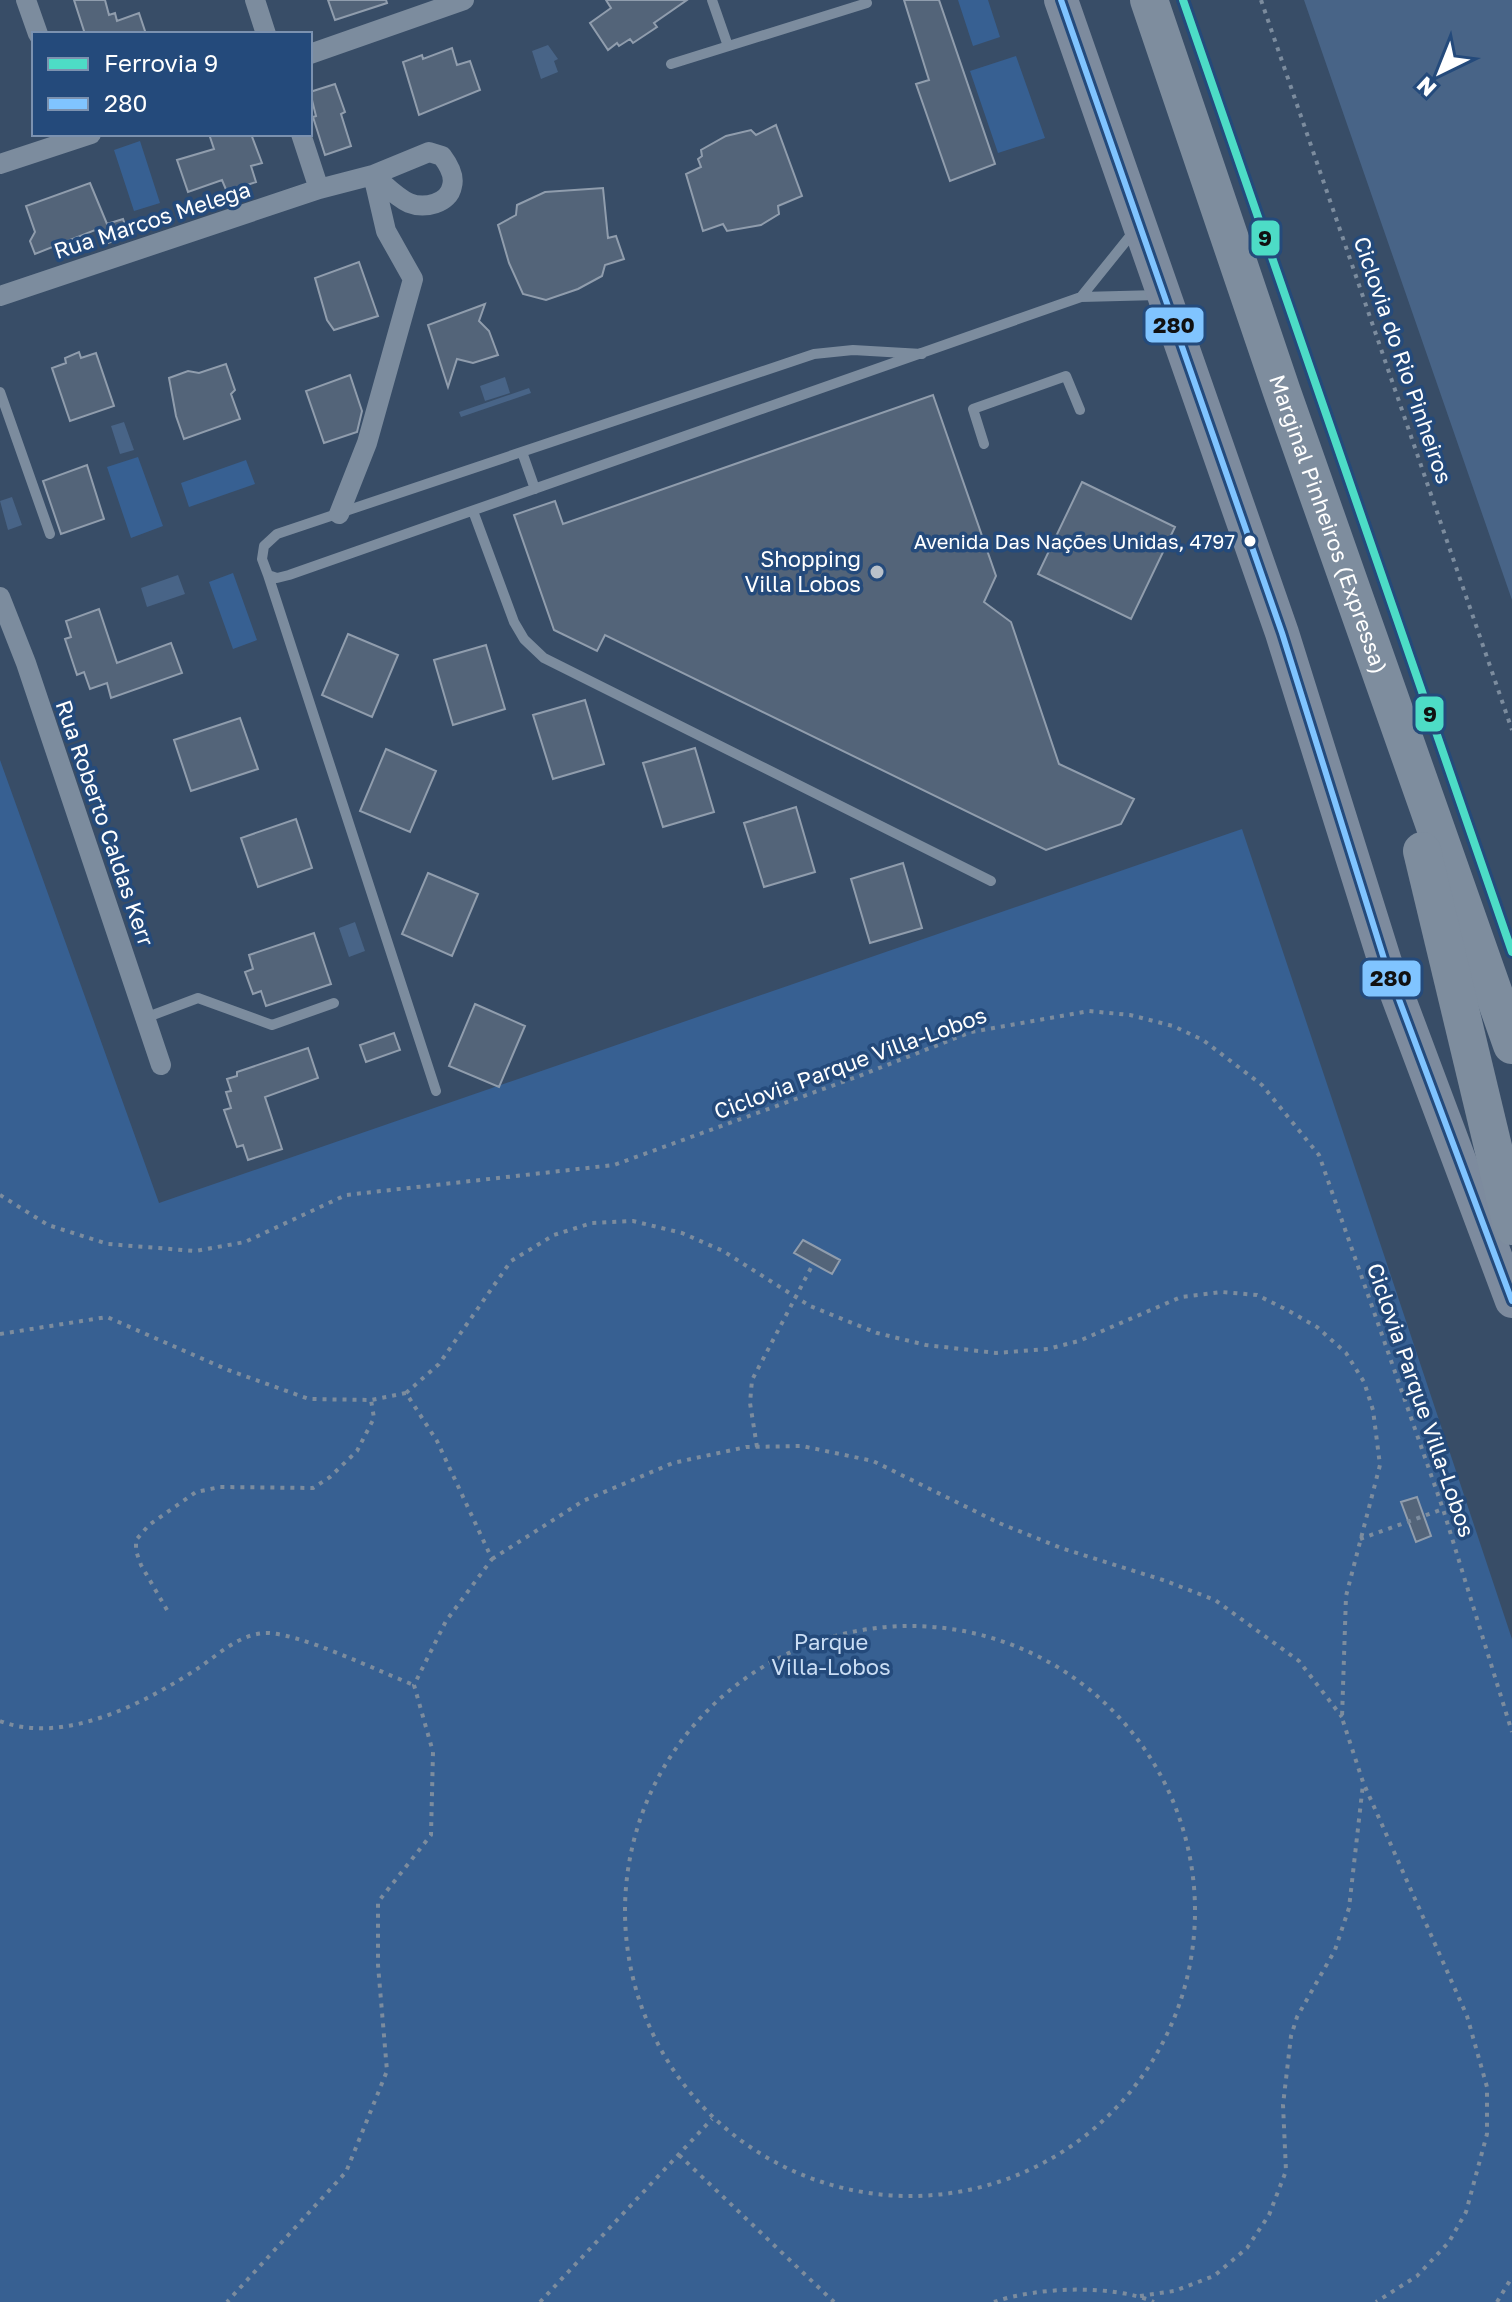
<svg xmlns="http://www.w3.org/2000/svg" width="1512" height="2302" font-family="'Golos Text',sans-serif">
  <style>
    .green { fill: #376092 }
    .water { fill: #486487 }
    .building { fill: #536479; stroke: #909dad; stroke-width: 2 }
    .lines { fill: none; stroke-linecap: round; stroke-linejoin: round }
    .path { stroke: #7c8c9e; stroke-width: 4; stroke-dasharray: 4 6; stroke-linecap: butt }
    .service { stroke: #7c8c9e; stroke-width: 10 }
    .minor { stroke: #7c8c9e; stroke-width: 20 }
    .trunk { stroke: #7d8b9e; stroke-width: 34 }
    .motorway { stroke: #7e8d9e; stroke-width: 38 }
    .bus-1-casing { stroke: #244a7b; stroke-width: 12 }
    .bus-1 { stroke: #80c4ff; stroke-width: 6 }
    .rail-1-casing { stroke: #244a7b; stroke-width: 14 }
    .rail-1 { stroke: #4ddcc6; stroke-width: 8 }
    .bus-dot { fill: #fff; stroke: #244a7b; stroke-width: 3 }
    .poi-dot { fill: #b9c1ca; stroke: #244a7b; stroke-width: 3 }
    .labels { text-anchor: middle; stroke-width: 7; stroke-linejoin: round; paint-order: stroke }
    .bus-label { font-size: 20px; fill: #fff; stroke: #244a7b; text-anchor: end }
    .street-label { font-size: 22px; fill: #fff; stroke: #244a7b }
    .poi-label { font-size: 22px; fill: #fff; stroke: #244a7b; text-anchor: end }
    .park-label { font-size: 22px; fill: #caddf4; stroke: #244a7b }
    .line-badge { stroke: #244a7b; stroke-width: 3 }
    .pale-badge-label { font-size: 22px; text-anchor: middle; font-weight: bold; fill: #111 }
  </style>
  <rect width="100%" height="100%" fill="#384d67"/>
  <path class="green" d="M958,0h30l12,37 -27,9z
    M1016,56l29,82 -47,15 -28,-82z
    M140,141l20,62 -26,8 -20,-61z
    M138,457l25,69 -32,12 -24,-71z
    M246,460l9,24 -66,23 -8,-24z
    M233,573l24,67 -24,9 -24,-67z
    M0,760l159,443 1083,-374 270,810v663h-1512z"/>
  <path class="water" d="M1304,0h208v600z
    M548,45l10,14 -4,2 4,11 -17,7 -9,-28z
    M505,377l5,16 -25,8 -5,-15z
    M529,388l2,5 -70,24 -2,-5z
    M124,422l10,28 -14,4 -9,-28z
    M12,497l10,28 -14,5 -8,-29z
    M178,575l7,19 -38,13 -6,-19z
    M355,922l10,29 -16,6 -10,-29z"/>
  <path class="building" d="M74,0h31l4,15 6,-2 2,8 22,-8 7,21h-61z
    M328,0h58l1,3 -52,17z
    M606,0h81l-33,23 3,4 -24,16 -3,-4 -11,7 -2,-3 -9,7 -18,-27 21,-15z
    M904,0h35l56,164 -45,17 -34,-97 13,-4z
    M452,48l5,17 13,-4 10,29 -61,25 -16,-53 19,-7 1,4z
    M335,84l10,28 -4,2 10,32 -26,9 -12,-38 3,-1 -6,-24z
    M776,125l26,71 -24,10 1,8 -18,11 -34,6 -4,-7 -20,7 -17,-57 15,-7 -3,-8 4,-3 -1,-6 25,-14 25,-6 5,5z
    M209,134h42l11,29 -11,3 5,16 -29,10 -5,-12 -34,12 -11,-32 37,-11z
    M90,183l17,41 16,-5 6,17 -24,8 -5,-16 -65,26 -5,-13 5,-9 -9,-26z
    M603,188l5,50 8,-2 8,23 -19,6 -3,11 -24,13 -32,11 -23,-6 -14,-31 -11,-38 18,-10 1,-10 28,-13z
    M359,262l19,54 -44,14 -7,-10 -12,-42z
    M485,304l-6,17 10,10 9,24 -25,8 -16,-4 -9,28 -20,-62z
    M79,352l2,6 15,-5 18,53 -44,15 -18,-53 14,-5 -1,-5z
    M226,364l9,26 -4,4 9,25 -56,20 -8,-23 -7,-38 19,-7 11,2z
    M350,375l12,36 -5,21 -33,11 -18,-52z
    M933,395l63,181 -12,26 27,20 48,142 75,35 -13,25 -75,26 -441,-215 -8,16 -43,-21 -40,-115 41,-14 8,23z
    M87,465l17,54 -43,15 -18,-53z
    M1082,482l93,45 -44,92 -93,-45z
    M99,609l18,54 54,-20 11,30 -71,25 -4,-15 -17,6 -6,-17 -7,3 -12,-36 6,-2 -5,-16z
    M348,634l50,21 -26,62 -50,-22z
    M486,645l19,64 -52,16 -19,-65z
    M585,700l19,64 -51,15 -20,-64z
    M240,718l18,51 -67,22 -17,-51z
    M695,748l19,64 -51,15 -20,-64z
    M386,749l50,22 -26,61 -50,-21z
    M796,807l19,65 -51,15 -20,-64z
    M296,819l16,49 -54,19 -17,-49z
    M903,863l19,65 -52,15 -19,-64z
    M428,873l50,21 -26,62 -50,-22z
    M314,933l17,51 -65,22 -5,-15 -8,3 -8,-22 8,-3 -4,-14z
    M475,1004l50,22 -26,61 -50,-21z
    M394,1033l6,17 -34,12 -6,-17z
    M308,1048l10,30 -53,19 17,52 -34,11 -5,-15 -6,2 -13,-37 7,-2 -5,-16 5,-1 -4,-12 10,-3v-4z
    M803,1240l37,20 -8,14 -38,-21z
    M1417,1497l14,39 -15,6 -15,-40z"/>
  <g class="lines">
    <path class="path" d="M1261,0l251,730
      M0,1195l48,30 60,19 87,7 50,-9 101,-47 268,-30 245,-89 112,-44 118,-21 41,4 43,11 30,14 59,45 57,70 124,354 69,223
      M0,1334l107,-17 121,53 81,29 62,1 35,-7 31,48 55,118 -46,62 -32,64 19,67 -2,83 -53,67v63l9,106 -41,101 -119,130
      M406,1393l33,-29 72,-103 43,-26 38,-12 41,-2 49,12 41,18 87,55 67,27 49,12 70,8 52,-4 31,-8 102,-44 41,-5 35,3 32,16 28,16 29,26 18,29 9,28 7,55 -34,131 -4,122 21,64 104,234 20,71v47l-21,78 -17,30 -32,34 -41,26
      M757,1447l-7,-44 2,-23 61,-116
      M1360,1539l83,-30
      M492,1559l91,-58 90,-38 73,-16 56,-1 71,15 126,62 62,25 102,32 52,20 84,61 43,56
      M167,1610l-26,-45 -5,-14v-11l13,-15 47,-33 24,-5 93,1 17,-11 27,-26 17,-33 -3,-18
      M625 1911a285 285 0 1 1 570 0a285 285 0 1 1-570 0Z
      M0,1721c64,25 147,-19 200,-54 20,-14 39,-32 64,-34 32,-2 116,39 150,52
      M679,2155l155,147
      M1140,2296l34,-5 40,-15 33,-28 22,-33 17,-44 -3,-66 8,-69 6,-19 38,-67 14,-42 14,-124
      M540,2302l172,-183
      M994,2302c43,-15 118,-18 160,0
      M1497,2302l15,-25"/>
    <path class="service" d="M712,0l16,46
      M671,64l196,-61
      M1081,297l54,-67
      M922,354l-69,-4 -39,4 -537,180 -13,12 -2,13 6,16 9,3 12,-3 792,-278 78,-2
      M0,392l50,142
      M984,444l-11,-35 93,-33 14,34
      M522,452l13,37
      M473,511l41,111 10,17 20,19 447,223
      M268,575l168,516
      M145,1018l53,-20 74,27 62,-22"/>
    <path class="minor" d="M26,0l12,34
      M255,0l11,34
      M310,54l154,-54
      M301,134l18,55
      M0,164l91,-30
      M0,296l319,-107 54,-14 56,-23 13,4c6,8 13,20 10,30 -3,18 -28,23 -43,17 -13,-6 -25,-19 -36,-28
      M339,514l28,-71 46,-164 -27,-48 -13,-56
      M0,597l26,66 135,402"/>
    <path class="trunk" d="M1061,0l221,633 103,329 127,339"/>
    <g class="motorway">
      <path id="s1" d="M1149,0l133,392 230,653"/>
      <path d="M1422,851l90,375"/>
    </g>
    <g class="bus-1-casing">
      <path id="bus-1" d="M1061,0l221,633 103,329 127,339"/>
    </g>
    <use href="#bus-1" class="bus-1"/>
    <g class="rail-1-casing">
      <path id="rail-1" d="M1183,0l329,952"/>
    </g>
    <use href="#rail-1" class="rail-1"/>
  </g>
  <circle class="bus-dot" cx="1250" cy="541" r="7"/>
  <circle class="poi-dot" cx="877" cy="572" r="8"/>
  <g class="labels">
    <g class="bus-label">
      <text x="1235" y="549">Avenida Das Nações Unidas, 4797</text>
    </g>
    <g class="street-label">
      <text transform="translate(152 220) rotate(-18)" y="8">Rua Marcos Melega</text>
      <text transform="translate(1403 360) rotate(71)" y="8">Ciclovia do Rio Pinheiros</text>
      <text dy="8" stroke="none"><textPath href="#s1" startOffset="554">Marginal Pinheiros (Expressa)</textPath></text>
      <text transform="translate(105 823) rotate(71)" y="8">Rua Roberto Caldas Kerr</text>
      <text transform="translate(850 1063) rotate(-20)" y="8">Ciclovia Parque Villa-Lobos</text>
      <text transform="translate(1421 1400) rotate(71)" y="8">Ciclovia Parque Villa-Lobos</text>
    </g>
    <g class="poi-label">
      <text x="861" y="567">Shopping<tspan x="861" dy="25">Villa Lobos</tspan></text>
    </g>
    <g class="park-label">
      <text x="831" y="1650">Parque<tspan x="831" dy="25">Villa-Lobos</tspan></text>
    </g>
  </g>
  <g class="line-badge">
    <rect x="1250" y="219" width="31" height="38" rx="8" fill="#4ddcc6"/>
    <rect x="1144" y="306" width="61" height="38" rx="8" fill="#80c4ff"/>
    <rect x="1414" y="695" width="31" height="38" rx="8" fill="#4ddcc6"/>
    <rect x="1361" y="959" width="61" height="39" rx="8" fill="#80c4ff"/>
  </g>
  <g class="pale-badge-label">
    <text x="1265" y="246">9</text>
    <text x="1174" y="333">280</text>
    <text x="1430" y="722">9</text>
    <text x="1391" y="986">280</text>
  </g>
  <rect x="32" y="32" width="280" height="104" fill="#244a7b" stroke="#7c92b0" stroke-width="2"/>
  <rect x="48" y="58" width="40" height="12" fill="#4ddcc6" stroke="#7c92b0" stroke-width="2"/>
  <text x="104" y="72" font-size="24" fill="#ffffff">Ferrovia 9</text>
  <rect x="48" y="98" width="40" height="12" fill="#80c4ff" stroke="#7c92b0" stroke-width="2"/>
  <text x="104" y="112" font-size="24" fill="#ffffff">280</text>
  <g transform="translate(1440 72) rotate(223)" stroke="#244a7b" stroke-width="6" paint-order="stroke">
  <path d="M0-6L14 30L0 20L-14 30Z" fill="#ffffff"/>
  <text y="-12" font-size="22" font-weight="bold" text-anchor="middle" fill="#ffffff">N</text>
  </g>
</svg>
